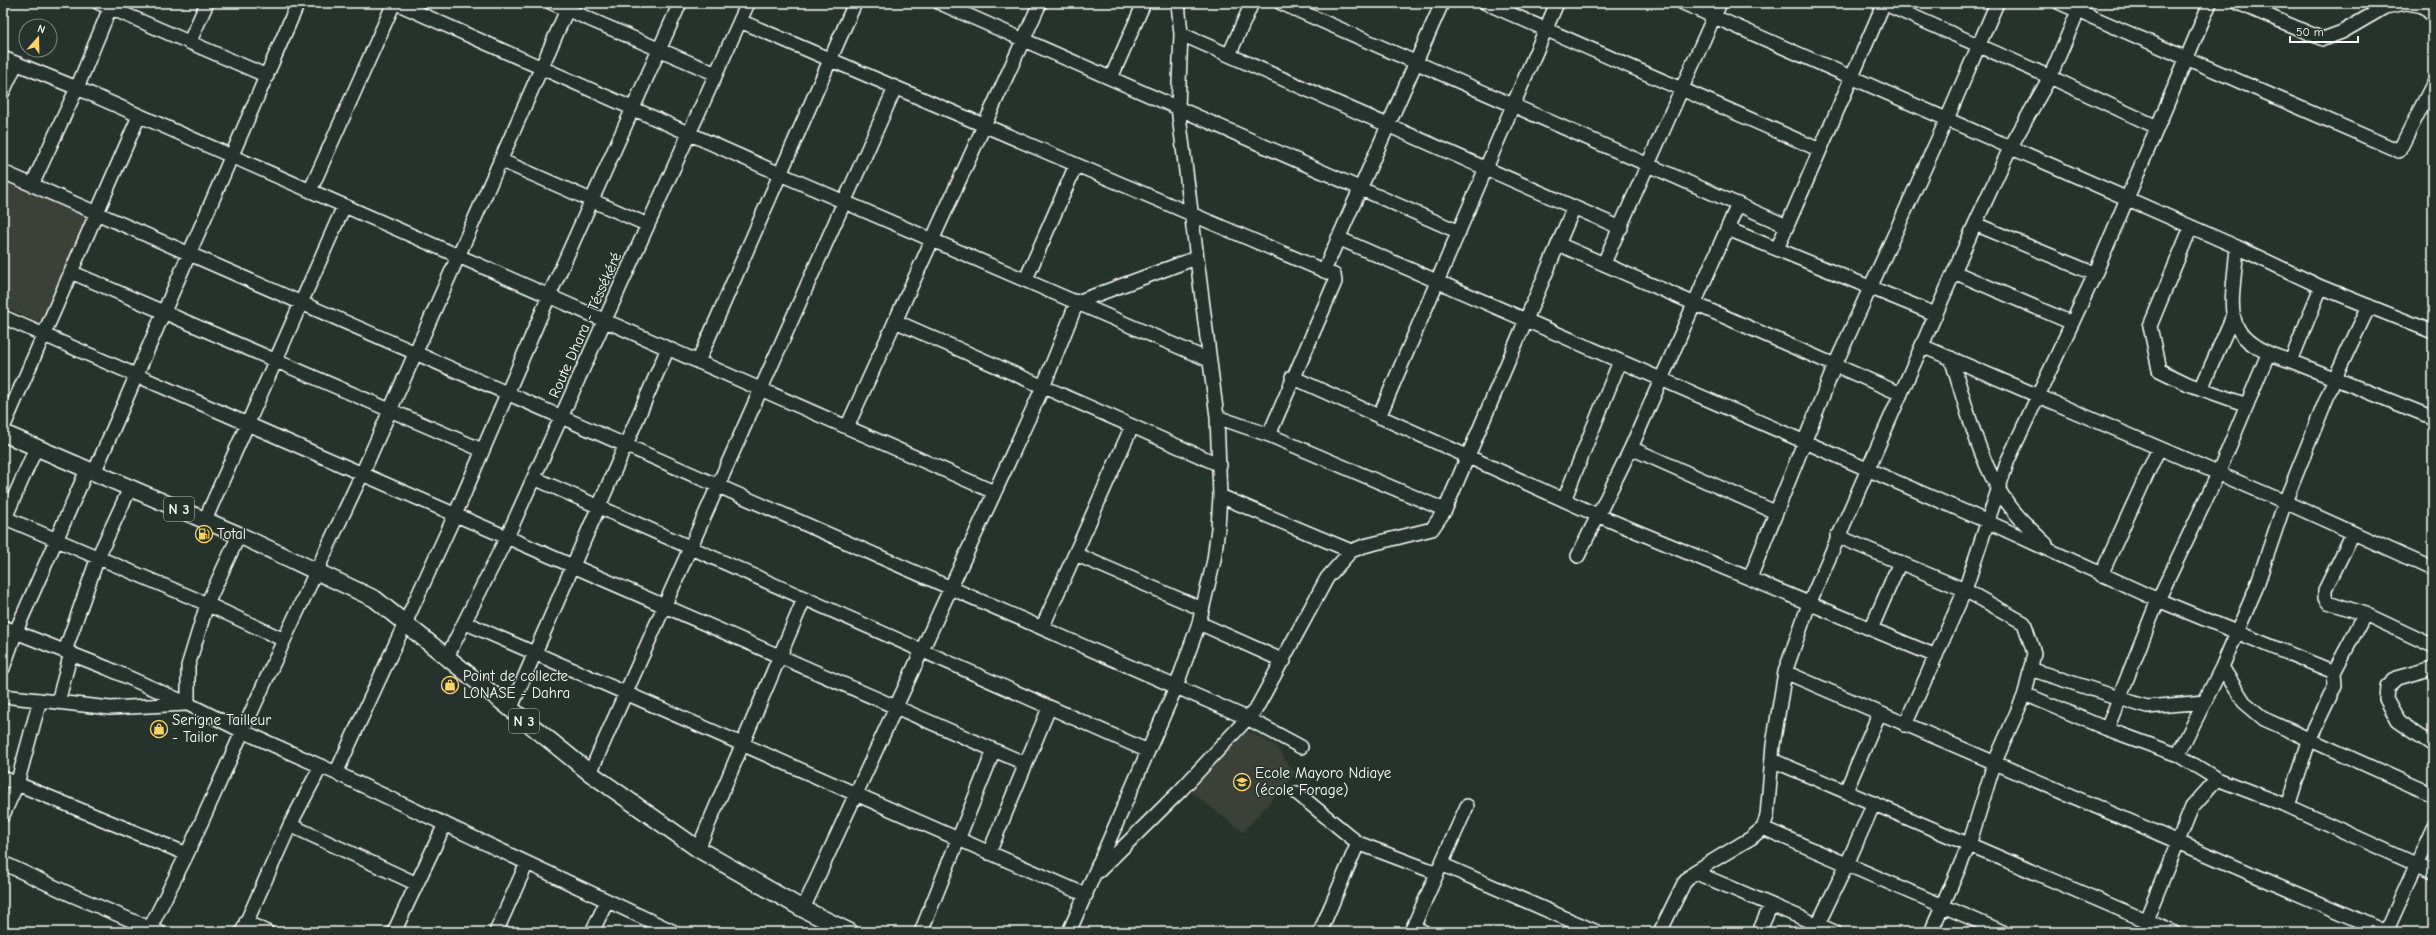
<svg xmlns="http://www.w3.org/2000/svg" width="2436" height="935" font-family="'Comic Neue',sans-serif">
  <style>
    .built { fill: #3a4038 }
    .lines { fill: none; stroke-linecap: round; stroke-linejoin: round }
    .minor-casing { stroke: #fff; stroke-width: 16 }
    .major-casing { stroke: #fff; stroke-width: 19 }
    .minor { stroke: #26332d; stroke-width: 13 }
    .major { stroke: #26332d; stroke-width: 16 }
    .labels { text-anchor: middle; stroke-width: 3; stroke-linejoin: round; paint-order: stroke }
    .shield { fill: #26332d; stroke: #bec2c0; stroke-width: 1 }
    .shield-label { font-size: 14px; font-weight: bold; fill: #fff }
    .street-label { font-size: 15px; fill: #fff; stroke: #26332d }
    .poi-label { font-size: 15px; fill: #fff; stroke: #26332d; text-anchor: start }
  </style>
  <rect width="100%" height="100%" fill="#26332d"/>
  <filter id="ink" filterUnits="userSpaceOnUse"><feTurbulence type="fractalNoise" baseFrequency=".025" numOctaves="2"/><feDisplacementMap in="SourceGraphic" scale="8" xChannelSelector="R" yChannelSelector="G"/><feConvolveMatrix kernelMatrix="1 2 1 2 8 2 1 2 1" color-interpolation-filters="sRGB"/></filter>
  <g filter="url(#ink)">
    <path class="built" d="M3,175l89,41 -49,109 -40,-19z
      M1243,728l33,18 19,28 -52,58 -53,-41z"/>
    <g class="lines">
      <g class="minor-casing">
        <path id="minor" d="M99,3l168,73
          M396,3l384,171 429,186
          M552,3l164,71
          M940,3l519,229
          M1281,3l506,223
          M1486,3l334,147
          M1683,3l554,244 84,40 112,45
          M1883,3l167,74 107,50
          M2060,3l339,148 34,-67
          M2238,3l85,36 19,-7 43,-25 21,-4
          M2407,3l16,3 10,10
          M740,21l594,254 1,7 -66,153
          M1181,34l440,194
          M190,41l17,-38
          M1229,55l23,-52
          M3,58l74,30 917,404
          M1111,78l33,-75
          M3,92l13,-28
          M500,160l148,65
          M3,172l1244,546 54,29
          M32,185l45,-97 35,-85
          M310,191l84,-188
          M1975,224l120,50
          M2191,227l-41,99 9,44 29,14 59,21
          M1728,229l207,85
          M1338,238l648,283 172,79 176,72 1,14 -25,52 -22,68
          M1558,244l343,150
          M2237,247c-5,64 -20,92 54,114l140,56 2,-2
          M1777,249l107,-246
          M1604,263l116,-260
          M1324,271l118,-268
          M71,272l411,178
          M1954,272l118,51
          M1026,279l50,-114
          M3,317l1023,447
          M895,321l325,144
          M1922,346l363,156 148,67
          M1951,358c13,41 26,94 47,130 11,21 31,40 48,56
          M2291,361l30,-74
          M698,362l157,-359
          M1292,377l305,138 339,141
          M2201,389l32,-73
          M1217,417l52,18 176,75
          M1379,417l178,-414
          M847,427l193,-424
          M3,428l136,-312
          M1631,448l144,64
          M94,473l204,-470
          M534,478l614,273
          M1220,496l131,55
          M1564,500l56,-139
          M3,517l204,87 77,36
          M5,518l31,-70
          M205,520l139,-314
          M2353,533l-28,57v8l3,4 37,12
          M1837,536l128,54 59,33 10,30 -9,41 -31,70 -25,81 -38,87
          M1075,554l127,55
          M1578,556l53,-108 107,-244
          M2101,575l58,-127
          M1750,578l85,-213 112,-246 50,-116
          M466,623l620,272
          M1199,623l85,38
          M3,627l104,41 81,36 54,27 94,42 338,159
          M1042,628l90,-202
          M1871,629l29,-67
          M65,651l33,-94 32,-69
          M447,657l60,-120 241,-534
          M2222,667l22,35 20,17 169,76
          M3,668l13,-37 71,-161
          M2433,668l-36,10 -10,9 -1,12 12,22 35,24
          M2030,669l117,38 58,-5
          M1785,672l601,260
          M2334,672l31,-58 68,32
          M2025,694l82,35 71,26 39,24 71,27 145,66
          M3,696l107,12 76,-4
          M58,702l13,-49
          M188,704v-38l19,-62 32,-69
          M510,710l158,-362
          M1905,725l60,-135 43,-130 87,-186 115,-271
          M2107,729l51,-129 60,-126 50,-120
          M2178,755l44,-88 34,-79 29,-86 49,-122 35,-74
          M1772,760l401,172
          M336,773l119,-258 94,-219 131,-293
          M590,773l305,-685
          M3,778l184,76
          M1846,791l33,-77
          M1297,793l61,50 79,30
          M3,815l14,-31 23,-84
          M290,825l127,59
          M1763,828l240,104
          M698,849l106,-250
          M989,853l60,-145
          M3,863l71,33 85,36
          M1441,864l156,68
          M1099,871l81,-80 76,-82 71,-131 24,-27 13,-5 68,-17 13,-19 129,-303
          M1694,872l141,60
          M803,909l240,-522 34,-85 119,-44
          M2146,920l46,-113 25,-28
          M246,922l21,10
          M1818,924l29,-60 27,-61
          M1413,927l11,5
          M148,932l39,-78 97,-214 78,-166 208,-471
          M242,932l48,-107 31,-59
          M394,932l51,-108
          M496,932l31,-69
          M592,932l15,-31
          M921,932l73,-182
          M1069,932l107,-245 23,-64 15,-63 4,-32 2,-32 -3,-79 -39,-309 3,-74 -3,-31
          M1320,932l38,-89
          M1411,932l56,-126
          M1660,932l24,-49 10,-11 57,-34 12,-10 4,-12 6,-71 12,-73 24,-68 166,-380 35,-76 40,-71 28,-66
          M1759,932l12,-27
          M2386,932l47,-104"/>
      </g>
      <g class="major-casing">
        <path id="major" d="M3,433l236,102 136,64 215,174 108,76 105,60 47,23"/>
      </g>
      <use href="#minor" class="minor"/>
      <use href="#major" class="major"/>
    </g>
  </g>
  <defs>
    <g id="fuel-ring" transform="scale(0.9)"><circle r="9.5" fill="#26332d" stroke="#ffd166" stroke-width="1.5"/><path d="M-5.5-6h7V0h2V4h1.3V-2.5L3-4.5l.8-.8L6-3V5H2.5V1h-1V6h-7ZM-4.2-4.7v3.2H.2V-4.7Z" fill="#ffd166"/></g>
    <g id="shop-ring" transform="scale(0.9)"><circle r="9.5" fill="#26332d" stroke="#ffd166" stroke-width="1.5"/><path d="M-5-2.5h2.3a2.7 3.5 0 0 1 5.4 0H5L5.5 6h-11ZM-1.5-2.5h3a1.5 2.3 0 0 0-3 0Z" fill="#ffd166"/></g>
    <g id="school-ring" transform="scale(0.9)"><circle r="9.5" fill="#26332d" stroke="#ffd166" stroke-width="1.5"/><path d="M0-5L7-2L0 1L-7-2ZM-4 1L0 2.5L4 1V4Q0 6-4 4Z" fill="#ffd166"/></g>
  </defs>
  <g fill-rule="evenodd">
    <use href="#fuel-ring" x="204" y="534"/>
    <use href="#shop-ring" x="450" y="685"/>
    <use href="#shop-ring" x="159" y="729"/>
    <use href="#school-ring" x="1242" y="782"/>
  </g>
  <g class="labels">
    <g class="shield">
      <rect x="164" y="497" width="30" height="24" rx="3"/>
      <rect x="509" y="709" width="30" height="24" rx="3"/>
    </g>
    <g class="shield-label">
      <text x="179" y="514">N 3</text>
      <text x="524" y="726">N 3</text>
    </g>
    <g class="street-label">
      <text transform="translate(585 325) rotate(-66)" y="5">Route Dhara - Téssékéré</text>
    </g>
    <g class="poi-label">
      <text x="217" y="539">Total</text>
      <text x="463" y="681">Point de collecte<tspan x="463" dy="17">LONASE - Dahra</tspan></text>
      <text x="172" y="725">Serigne Tailleur<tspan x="172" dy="17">- Tailor</tspan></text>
      <text x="1255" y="778">Ecole Mayoro Ndiaye<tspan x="1255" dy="17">(école Forage)</tspan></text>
    </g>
  </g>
  <rect width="2436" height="935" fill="none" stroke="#26332d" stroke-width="16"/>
  <rect x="8" y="8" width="2420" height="919" fill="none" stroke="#fff" stroke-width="1.5" filter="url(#ink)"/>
  <g transform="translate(38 38) rotate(20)"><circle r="19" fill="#26332d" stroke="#7d8581"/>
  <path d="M0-3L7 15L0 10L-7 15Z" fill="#ffd166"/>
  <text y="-6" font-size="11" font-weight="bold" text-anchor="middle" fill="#ffffff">N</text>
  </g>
  <path d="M2290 36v6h68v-6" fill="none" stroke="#ffffff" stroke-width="2"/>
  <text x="2296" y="36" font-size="12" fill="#ffffff" stroke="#26332d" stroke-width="3" paint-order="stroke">50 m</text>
</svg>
